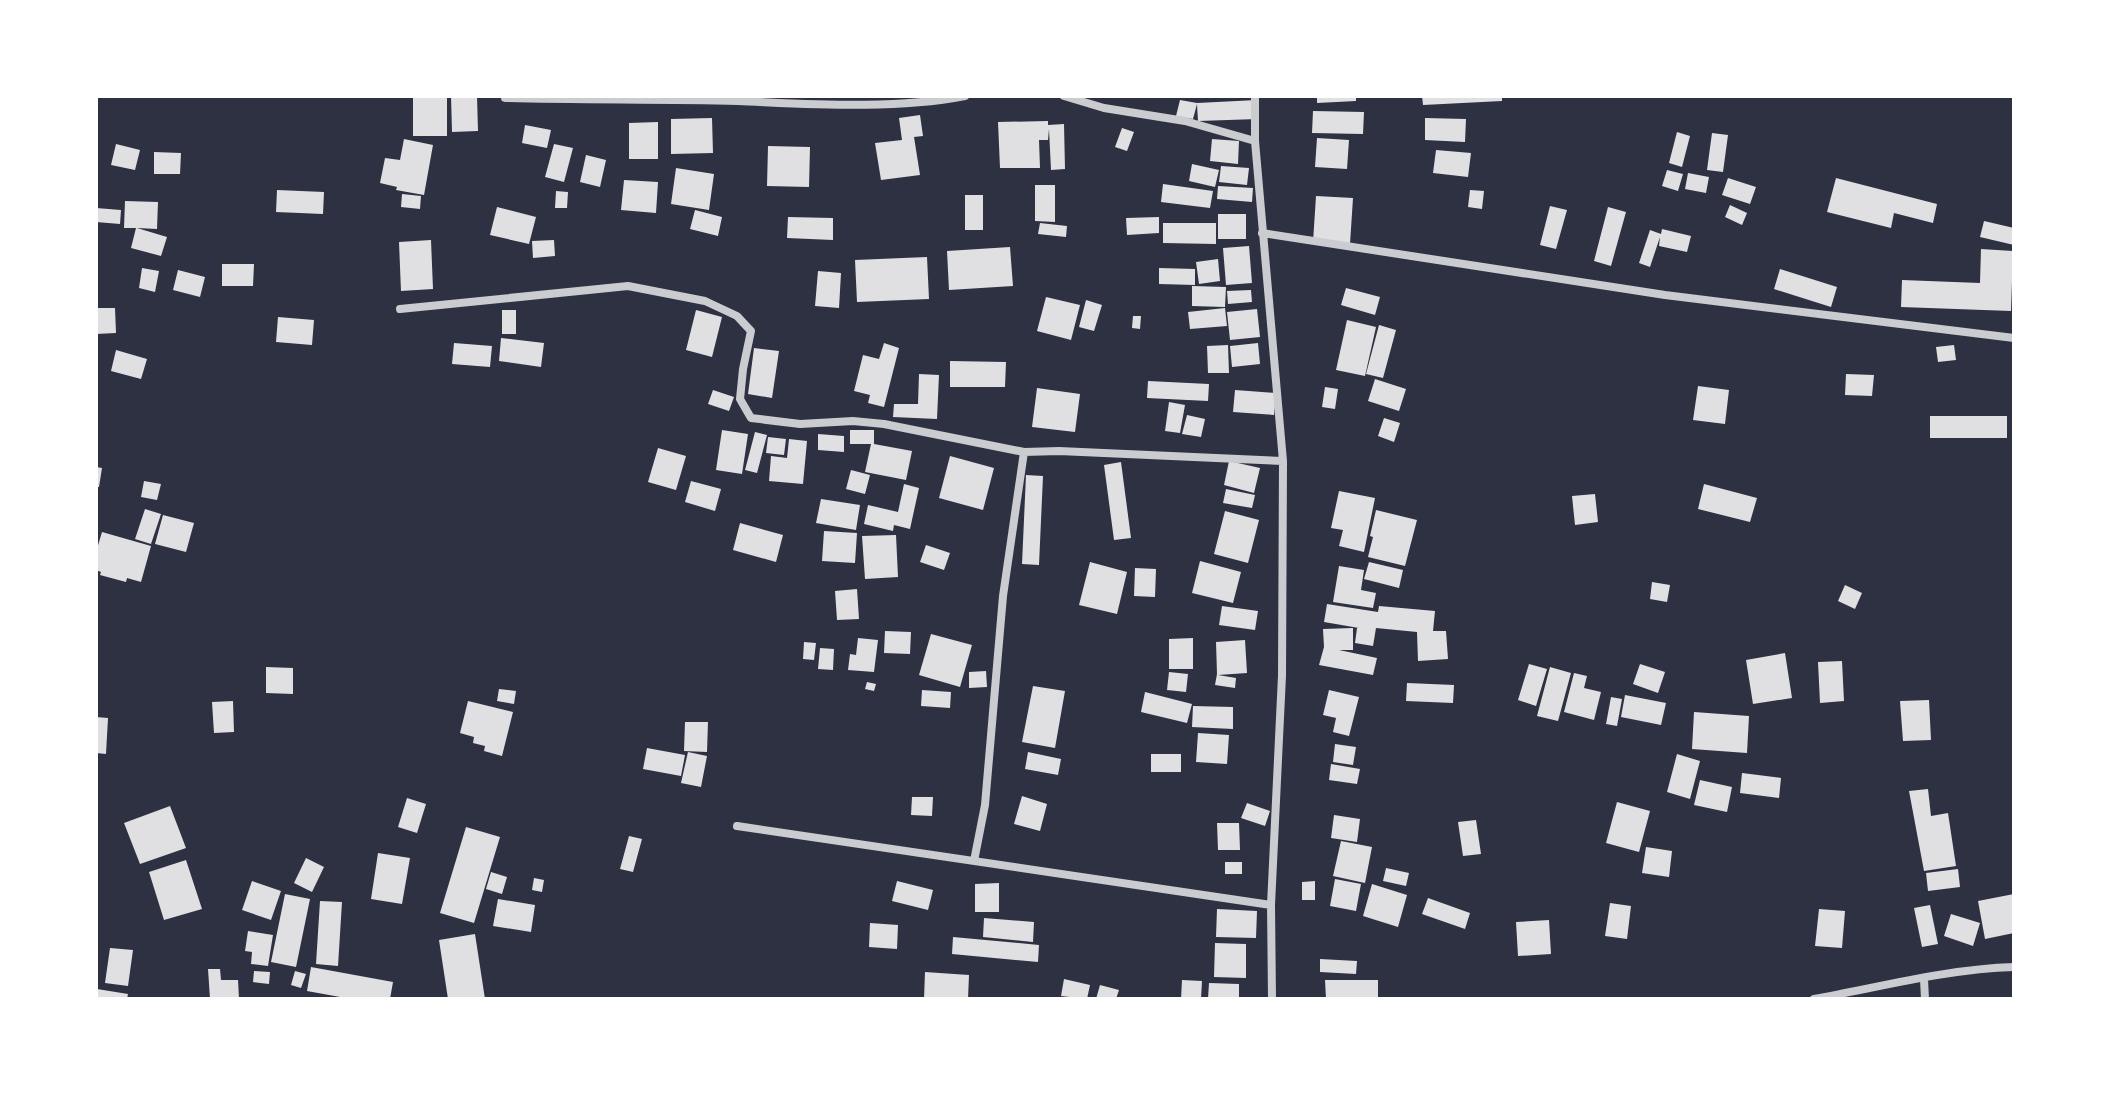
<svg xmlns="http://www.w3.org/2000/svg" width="2110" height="1095" font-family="Roboto,sans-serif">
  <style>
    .building { fill: #e0e0e3 }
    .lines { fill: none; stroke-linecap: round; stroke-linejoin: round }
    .minor { stroke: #caccd0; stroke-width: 8 }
  </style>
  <rect width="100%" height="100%" fill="#2d3142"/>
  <path class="building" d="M413,96h34v40h-34z
    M451,96h26l1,35 -26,1z
    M1317,96h39v5l-39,2z
    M1422,96h80v5l-79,4z
    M1180,100l17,3 60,-3 1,19 -60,2 -1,-17 -4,15 -17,-3z
    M1313,111l51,1 -1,22 -51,-1z
    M920,115l3,21 -9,1 6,38 -39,5 -6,-37 27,-3 -3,-22z
    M712,118l1,35 -42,1v-35z
    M1425,118l41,1 -1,23 -40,-2z
    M1048,121v4l16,-1 1,45 -14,1 -2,-41 -1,11h-9l1,28h-40l-2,-46z
    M658,122v37h-29v-36z
    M525,125l26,5 -4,18 -25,-5z
    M1122,128l12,4 -7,19 -12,-4z
    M1677,132l13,4 -8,31 -13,-4z
    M1712,133l16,2 -5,37 -16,-2z
    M1317,138l32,2 -2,29 -32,-2z
    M404,139l29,6 -9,50 -28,-5 1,-3 -17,-4 5,-25 15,2z
    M1212,139l27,2 -1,23 -28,-3z
    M116,144l24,6 -5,20 -24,-5z
    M554,144l19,4 -9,34 -19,-5z
    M768,146l42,1 -1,40 -42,-1z
    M1436,150l35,3 -3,24 -35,-4z
    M154,152l27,1 -1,21h-26z
    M586,155l20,5 -6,27 -20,-5z
    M1192,164l27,6 -4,17 -26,-6z
    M1221,166l28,2 -2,17 -28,-3z
    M676,168l38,6 -5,36 -38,-6z
    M1667,170l16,4 -5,17 -16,-5z
    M1688,173l21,4 -3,16 -21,-4z
    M1728,178l28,9 -6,17 -28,-9z
    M1836,178l101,26 -4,19 -39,-10 -3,15 -64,-16z
    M624,180l34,2 -2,31 -35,-3z
    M1163,184l50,7 -3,17 -49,-6z
    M1035,185h20v37l-20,-1z
    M1218,186l35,2 -1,14 -35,-3z
    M277,190l47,2 -1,22 -47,-2z
    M1470,190l14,1 -2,18 -14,-2z
    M556,191l12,1 -1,16h-12z
    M402,194l19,2 -1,13 -19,-2z
    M965,195h18v35h-18z
    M1316,196l37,2 -3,46 -37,-2z
    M125,201l33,1 -1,27 -20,-1 30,9 -6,19 -30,-8 5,-20h-12z
    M1730,205l17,8 -5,12 -17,-8z
    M1550,206l17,4 -11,39 -16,-4z
    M497,207l39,10 -7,27 -39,-9z
    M1608,207l18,5 -15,54 -17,-5z
    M96,208l25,2 -1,14 -24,-2z
    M695,210l27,7 -4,19 -28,-7z
    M1218,214h28v25h-28z
    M788,217l45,1v22l-46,-2z
    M1159,217v16l-32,2 -1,-17z
    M1984,221l30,7v17l-34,-8z
    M1040,223l27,3 -1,11 -28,-3z
    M1163,223h53v21l-53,-1z
    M1662,229l29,7 -4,16 -28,-6 1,-9 -10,30 -11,-4 11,-33 11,4z
    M431,240l2,49 -32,2 -2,-49z
    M554,240l1,16 -22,2 -1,-17z
    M1249,246l3,37 -26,2 -3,-37z
    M1010,247l3,39 -64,4 -2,-39z
    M1981,249l32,2 -2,60 -110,-4 1,-27 78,3z
    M927,257l2,42 -72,3 -2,-42z
    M1218,259l2,22 -21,3 -3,-22z
    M222,264h32l-1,22h-31z
    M142,268l17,3 -4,21 -16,-4z
    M1159,268l36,1v16l-36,-1z
    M1780,269l57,18 -6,20 -57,-18z
    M178,270l27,7 -5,20 -27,-7z
    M818,271l23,2 -2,35 -24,-2z
    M1192,286l34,1 -1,20 -33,-1z
    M1346,288l34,9 -5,18 -34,-10z
    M1251,290l1,12 -24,2 -1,-13z
    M1046,297l34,8 -9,35 -34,-9z
    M1086,300l16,5 -8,26 -15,-4z
    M96,308h19l1,25 -20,1z
    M1225,308l2,18 -37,3 -2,-17z
    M1257,309l3,28 -30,3 -3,-28z
    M502,310h14v24h-14z
    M696,310l26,7 -10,40 -26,-7z
    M1133,316h8l-1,13 -8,-1z
    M278,317l36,3 -2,25 -36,-3z
    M1347,320l29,7 -11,49 -29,-6z
    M1379,325l17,5 -13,48 -17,-4z
    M501,338l43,5 -3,24 -42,-6z
    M454,343l38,3 -2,21 -38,-3z
    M884,343l15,5 -15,59 -16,-4 2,-8 -16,-4 9,-36 16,4z
    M1258,343l2,21 -28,3 -2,-21z
    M1228,345l1,28h-21l-1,-27z
    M1954,345l2,15 -18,2 -2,-15z
    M754,348l25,3 -7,47 -24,-4z
    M116,350l31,9 -6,20 -30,-8z
    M950,361l56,1 -1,25h-55z
    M919,374l20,1 -2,44 -44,-2 1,-13h24z
    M1846,374l28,1 -2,21 -27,-1z
    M1375,379l31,10 -7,22 -31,-10z
    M1148,381l61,3 -1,17 -61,-3z
    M1698,386l31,4 -4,34 -32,-4z
    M1325,387l13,2 -3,20 -13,-2z
    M1037,388l43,6 -5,38 -43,-5z
    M713,390l21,7 -5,14 -21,-7z
    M1235,390l41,3 -2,22 -41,-3z
    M1169,402l16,3 -5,28 -15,-2z
    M1187,415l18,4 -4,18 -19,-3z
    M1930,416h77v22h-77z
    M1384,418l16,5 -6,19 -16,-6z
    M722,430l26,4 -6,40 -26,-4z
    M850,430h24v14l38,7 -6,29 -41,-8 6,-28h-21z
    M755,432l12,3 -10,38 -12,-3z
    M818,434l26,2v16l-26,-2z
    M768,437l18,2 -2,16 -18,-2z
    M789,439l18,2 -4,43 -34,-3 2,-25 16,2z
    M658,448l28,8 -10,34 -28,-8z
    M950,456l44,12 -11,42 -44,-12z
    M1229,461l31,7 -6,25 -30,-8z
    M1121,462l10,76 -17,2 -10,-75z
    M96,467l6,1 -3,19h-3z
    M851,470l19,5 -5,19 -19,-5z
    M1026,475l17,1 -4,89 -17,-1z
    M144,481l17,3 -4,16 -16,-3z
    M691,481l30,8 -6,22 -30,-9z
    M904,484l15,4 -9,41 -16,-4 -1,6 -29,-7 4,-19 30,7z
    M1704,484l53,14 -7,24 -52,-13z
    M1226,489l29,6 -3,13 -29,-5z
    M1339,491l36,7 -11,54 -25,-6 4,-16 -12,-2z
    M1595,494l3,28 -23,3 -3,-29z
    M821,499l39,6 -4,25 -40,-7z
    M145,509l16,5 -10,30 -16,-5z
    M1376,510l41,10 -12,46 -37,-9 5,-20 -3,-1z
    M1225,511l34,9 -11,43 -34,-9z
    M163,515l31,8 -8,29 -31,-8z
    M740,523l43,12 -7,27 -43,-12z
    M824,531l33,2 -2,30 -33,-2z
    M102,532l49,14 -10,36 -14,-4 -1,4 -26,-7 1,-3 -5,-2v-18z
    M896,535l2,42 -33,2 -3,-43z
    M926,545l24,8 -6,17 -24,-8z
    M1200,561l41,11 -8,31 -41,-10z
    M1090,562l37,10 -10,42 -38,-9z
    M1369,562l34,8 -4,18 -35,-9z
    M1339,566l25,4 -3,20 15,3 -3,15 -40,-6z
    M1135,568l21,1 -1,28 -21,-1z
    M1652,582l18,3 -3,17 -17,-3z
    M1845,585l17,8 -7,16 -17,-8z
    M857,589l2,30 -22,1 -2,-29z
    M1327,604l51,8 1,-6 56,5 -2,20h13l2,28 -30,2 -1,-29 -41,-4 -3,18 -18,-3 2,-15h2l-35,-6z
    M1222,606l36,5 -3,19 -36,-5z
    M1353,628v22h-14l38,8 -4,17 -54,-10 5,-18 -1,-18z
    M885,631l26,1 -1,22 -26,-1z
    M931,634l41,11 -12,42 -41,-12z
    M858,638l20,2 -4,32 -26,-2 2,-16 6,1z
    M1193,638v31h-24v-30z
    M1245,640l2,33 -29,2 18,3 -1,10 -20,-3 2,-11 -1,-32z
    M804,642l12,1 -2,17 -11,-1z
    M820,648l14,1 -1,21 -15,-1z
    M1785,653l7,45 -39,6 -7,-44z
    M1842,661l2,40 -24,2 -2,-41z
    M1529,664l18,5 -11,37 -18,-6z
    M1640,664l25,8 -7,21 -25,-9z
    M266,667l27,1v26l-27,-1z
    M1550,667l21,6 -13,48 -21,-5z
    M986,671l1,16 -18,1v-16z
    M1169,672l19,2 -2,18 -19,-2z
    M1574,673l13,3 -3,12 17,4 -7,28 -30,-8z
    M867,682l9,2 -2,7 -9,-2z
    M1407,683l47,2 -1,18 -47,-2z
    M1033,686l32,5 -10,57 -33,-6z
    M499,689l17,2 -2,13 -17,-3z
    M922,690l29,2 -1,16 -29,-2z
    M1329,690l30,7 -10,39 -16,-4 3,-14 -13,-3z
    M1145,692l47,12 -5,19 -46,-11z
    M1625,695l41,8 -5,22 -40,-8z
    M1611,697l11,2 -5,27 -11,-2z
    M1929,700l2,40 -28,1 -3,-40z
    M233,701l1,31 -20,1 -2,-31z
    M468,701l45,11 -11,44 -18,-5 1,-5 -12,-3 1,-6 -14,-4z
    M1193,706l40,1v22l-41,-2z
    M1694,712l55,4 -2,37 -55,-4z
    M96,717l12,1 -2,36 -10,-1z
    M685,722h23l-1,30 -23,-1z
    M1198,733l31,2 -2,29 -31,-2z
    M1335,744l21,3 -3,18 -20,-3z
    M647,748l38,7 -4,21 -38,-7z
    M688,752l19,4 -6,31 -20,-4z
    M1028,752l33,7 -3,16 -33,-6z
    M1151,754h30v18h-30z
    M1677,754l23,7 -10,38 -23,-7z
    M1331,764l29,5 -3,15 -28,-4z
    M1742,773l39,5 -2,20 -39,-5z
    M1700,780l32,7 -5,25 -33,-7z
    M1928,789l3,27 17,-3 8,53 -32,5 -15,-80z
    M1022,796l25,8 -7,27 -26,-7z
    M912,797h21l-1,19 -21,-1z
    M407,798l19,6 -9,29 -19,-6z
    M1617,802l33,9 -11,41 -33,-9z
    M1247,803l23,8 -5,15 -24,-8z
    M170,806l16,42 -46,16 -16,-41z
    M1334,815l26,4 -3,23 -26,-4z
    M1476,820l5,34 -18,2 -5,-34z
    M1217,823h22l1,27h-22z
    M466,827l34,10 -26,86 -34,-10z
    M629,836l13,3 -9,33 -13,-3z
    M1341,841l31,6 -7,36 -32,-7z
    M1646,847l26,4 -3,26 -27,-4z
    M378,853l32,5 -8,46 -31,-5z
    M306,858l18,9 -12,25 -18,-9z
    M186,860l16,49 -38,11 -15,-48z
    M1225,862h17v12h-17z
    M1386,868l23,5 -3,13 -23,-5z
    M1958,869l2,18 -32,4 -2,-18z
    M491,872l16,5 -5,17 -16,-5z
    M534,878l10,2 -2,12 -10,-2z
    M1335,879l26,5 -5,27 -26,-5z
    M252,881l29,10 -10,29 -29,-10z
    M897,881l36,9 -5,20 -36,-9z
    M1315,881v19h-13v-18z
    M999,883v29h-24v-28z
    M1372,884l35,11 -9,32 -35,-11z
    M285,894l25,5 -14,68 -25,-5z
    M2014,894v39l-29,6 -7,-38z
    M1428,898l42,15 -5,16 -43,-15z
    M498,899l37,6 -4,27 -38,-6z
    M320,901l22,1 -4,64 -22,-2z
    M1610,903l21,3 -4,33 -22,-3z
    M1930,905l8,39 -16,3 -8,-39z
    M1217,909l40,2 -1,27 -40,-1z
    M1819,909l26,2 -3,37 -27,-2z
    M1951,914l29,9 -7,23 -29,-10z
    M984,918l50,4 -1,20 -50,-5z
    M1549,920l2,34 -33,2 -2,-34z
    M870,923l28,2 -1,24 -28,-2z
    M248,931l25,4 -5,31 -17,-2 1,-12 -7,-1z
    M475,934l10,65h-37l-9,-59z
    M953,937l86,8 -1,17 -86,-8z
    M1215,943l31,1v34l-32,-1z
    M110,948l23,2 -5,36 -23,-3z
    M1320,959l37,2 -1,13 -36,-2z
    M311,967l82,15 -3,17h-39l-44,-8z
    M208,969h12l1,11h17l1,19h-29z
    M254,971l16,1 -1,12 -16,-2z
    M295,971l11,3 -5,14 -10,-3z
    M925,972l44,3 -1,24h-44z
    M1064,979l26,6 -3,14 -26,-3z
    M1182,980l20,1 -1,18h-20z
    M1325,980h53v19h-52z
    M1209,983l30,1v15h-31z
    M1100,985l19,5 -3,9h-20z
    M97,989l31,5 -1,5h-31z"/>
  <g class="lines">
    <path class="minor" d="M1064,96l40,12 81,13 70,20
      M1255,96v45l28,320 -1,215 -11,229 1,94
      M505,98c77,2 155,1 233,3 73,3 154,9 227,-5
      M1262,233l403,62 349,43
      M400,309l228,-23 77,15 32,15 14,15 -8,38 -3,30 11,19 49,6 53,-3 31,3 140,28 35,-1 224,10
      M737,826l534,79
      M974,861l11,-56 18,-209 21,-144
      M1924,979l1,20
      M1814,999c66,-12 133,-30 200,-32"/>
  </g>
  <rect width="2110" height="1095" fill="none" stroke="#ffffff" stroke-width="196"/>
</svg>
